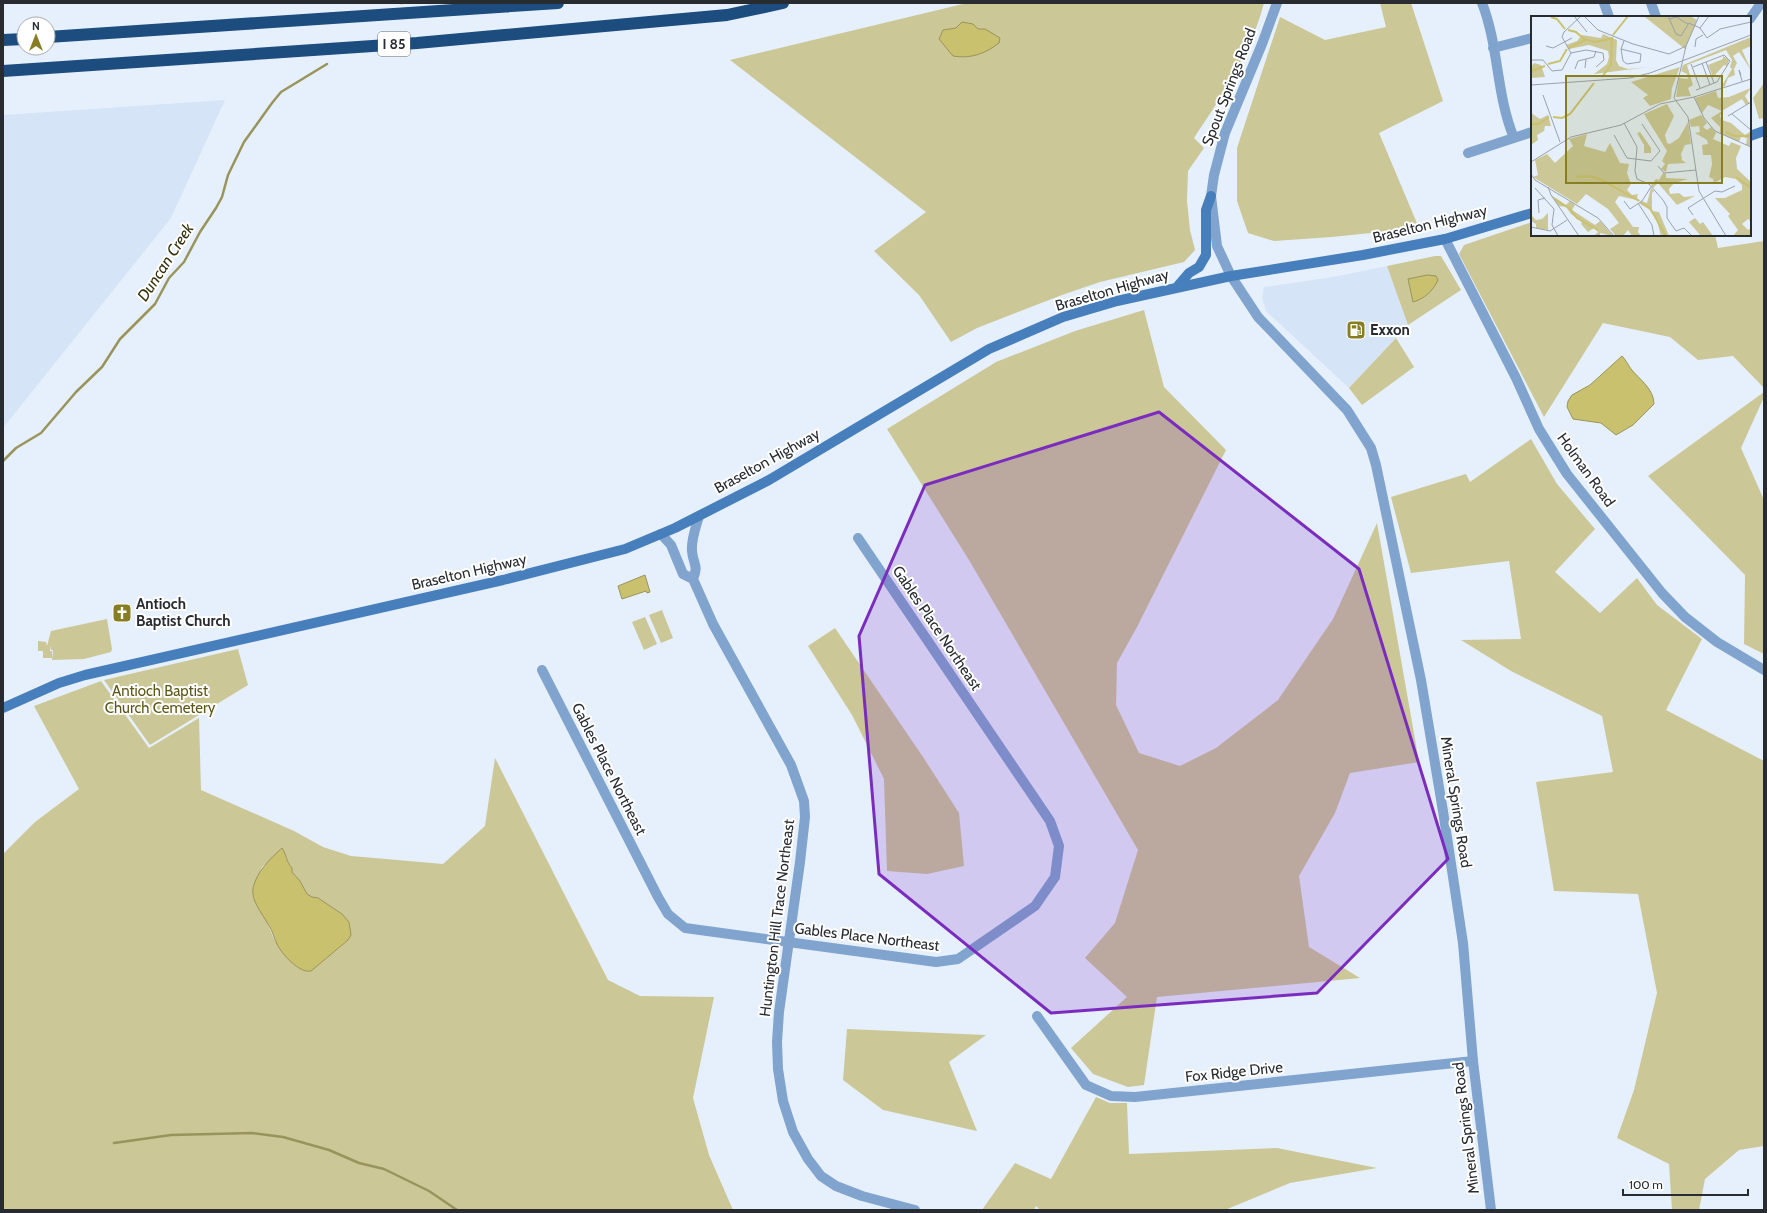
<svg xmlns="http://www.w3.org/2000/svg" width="1767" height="1213" font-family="Cabin,sans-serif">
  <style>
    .built { fill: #d5e4f6 }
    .green { fill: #cbc797; fill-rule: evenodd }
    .water { fill: #cac16f; stroke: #99945c }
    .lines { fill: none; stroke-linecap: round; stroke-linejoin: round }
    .stream { stroke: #99945c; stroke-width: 2.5 }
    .minor { stroke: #80a4ce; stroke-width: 10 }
    .tertiary { stroke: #80a4ce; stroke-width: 10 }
    .secondary { stroke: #477ebc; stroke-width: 10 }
    .motorway { stroke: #1d4c7e; stroke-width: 12 }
    .marked { fill: #7b2cbf; fill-opacity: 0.2; stroke: #7b2cbf; stroke-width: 3; stroke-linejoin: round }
    .labels { text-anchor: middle; stroke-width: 4; stroke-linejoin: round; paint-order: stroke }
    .shield { fill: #fff; stroke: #686b6e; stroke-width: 1 }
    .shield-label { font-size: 14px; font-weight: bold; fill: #282b30 }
    .street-label { font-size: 15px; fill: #282b30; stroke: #fff }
    .poi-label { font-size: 15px; font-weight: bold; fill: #282b30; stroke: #fff; text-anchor: start }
    .park-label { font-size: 15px; fill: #5e571a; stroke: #fff }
    .water-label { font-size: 16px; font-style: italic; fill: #34300c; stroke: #fff }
    .inset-river { fill: none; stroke: #cac16f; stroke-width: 2 }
    .inset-road { fill: none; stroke: #9aa1aa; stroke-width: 1 }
    .view { fill: #877e24; fill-opacity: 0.15; stroke: #877e24; stroke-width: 2 }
    .inset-edge { fill: none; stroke: #282b30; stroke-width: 2 }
  </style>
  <rect width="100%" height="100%" fill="#e6f0fc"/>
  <path class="built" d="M225,100l-54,118 -168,210v-313z
    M1387,266l21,59 -59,63 -83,-77 -4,-14 2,-10 69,-10z"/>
  <path class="green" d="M967,3h297c-13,50 -42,93 -70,135l10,10 -16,23 -1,30 3,29 5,20 -11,12 -84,20 -38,13 -85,33 -26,14 -32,-47 -45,-44 52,-39 -196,-152z
    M1380,3h31l32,98 -64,32 40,95 -87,9 -58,4 -26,-8 -11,-32v-53l43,-131 45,23 61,-13z
    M1764,83v35l-5,1 -6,-21z
    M1532,222v13h183l3,13 46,-7v147l-31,-32 -35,4 -28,-23 -67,-14 -59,94 -85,-163 5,-9z
    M1435,256h6l20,34 -53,35 -21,-59z
    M1144,310l20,77 62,63 -89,177 -20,36 -1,42 23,48 41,13 36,-18 62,-48 55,-81 44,-96 42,239 -69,11 -15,40 -36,63 10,71 51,31 -203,19 -13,88 -16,2 -35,-13 -22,-26 56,-51 -42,-39 30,-35 23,-73 -169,-290 -82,-131 109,-67 79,-31z
    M1396,338l18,29 -52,38 -13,-17z
    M1764,392v5l-23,51 23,52v154l-20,-10 1,-69 -97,-99z
    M1531,439l26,45 38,45 -40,43 45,41 37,-35 20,27 45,34 -36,71 98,51v385l-25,4 -34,29 -6,31h-27l-3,-46 -52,-26 17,-48 23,-97 -19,-99 -84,-3 -18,-109 77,-10 -11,-56 -91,-45 -50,-31 60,-1 -12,-78 -98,12 -20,-76 75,-23 4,8z
    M662,610l11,28 -12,5 -12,-28z
    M645,617l12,27 -13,6 -12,-28z
    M107,619l5,30 -1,3 -27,7 -32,1 1,-10h-2v-5l-1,6h2v7h-9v-7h-5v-10l8,1 1,4 4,-15z
    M835,628l88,129 36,56 5,53 -37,8 -40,-3 -3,-92 -32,-64 -44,-69z
    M238,649l10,36 -98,60 -46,-65z
    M101,681l48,67 50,-30 2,72 93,41 29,16 28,9 92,8 42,-38 10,-68 113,222 32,16 74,1 -21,101 16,57 24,55h-730v-356l32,-32 44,-33 -45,-83zM282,849c5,6 4,13 10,19v4l8,9 7,13 5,3 6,1 24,16 6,26 -16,13 -34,15 -24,-29 -21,-50 9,-22z
    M847,1029l139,6 -37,27 28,69 -94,-21 -40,-30z
    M1096,1097l14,6h17l2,51 148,-6 100,20 -87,15 -65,27h-185l-4,-4 -2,4h-52l33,-47 36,16z"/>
  <path class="water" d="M962,22l11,2 5,5h7l15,9 -1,5c-14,11 -29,16 -46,13l-14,-17 4,-9 13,-2z
    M1427,275l9,1 2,4c-5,11 -14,19 -25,22l-5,-23z
    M1622,356c4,4 6,9 9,13 9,11 23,20 23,35l-21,21 -17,10 -15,-12 -28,-4 -6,-12 1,-6 4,-6 18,-10z
    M645,575l5,17 -3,1 -1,-2 -24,8 -4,-13z
    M282,848c5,7 4,14 10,20v4l8,9 7,13 5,3 6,1 24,16 7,8 2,13 -3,5 -37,31c-12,2 -27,-15 -33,-25 -4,-7 -5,-15 -10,-22 -6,-11 -17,-23 -15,-36 4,-17 17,-29 29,-40z"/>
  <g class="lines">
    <path class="stream" d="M401,3h1
      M3,461l13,-13 25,-15 35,-41 26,-25 18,-28 35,-35 14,-26 15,-16 16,-30 16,-24 6,-11 6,-22 16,-33 28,-39 9,-11 46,-28
      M114,1143l57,-8 81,-2 31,4 46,13 30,13 25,6 45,22 28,19"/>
    <path class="minor" d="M1482,3c17,43 14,92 32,135
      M1604,3l5,14
      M1651,3l5,14
      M1750,19l11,-16
      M1493,48l39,-10
      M1468,153l64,-21
      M1445,239l71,139 23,51 28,45 95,119 23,24 32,25 47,28
      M661,534l10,11 12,29 10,5 20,45 78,141 13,36 1,16 -5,45 -21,150 -2,30 1,27 5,32 10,31 15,27 13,17 15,10 26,10 53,14
      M693,579c6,-15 0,-14 -1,-28 -1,-12 4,-24 7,-35
      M542,670l116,227 10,17 17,14 251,34 22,-3 77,-53 20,-29 4,-31 -9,-25 -192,-283
      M1037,1016l49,69 25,11 24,1 338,-36"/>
    <path class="tertiary" d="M1277,3l-15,41 -37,89 -11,42 -3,21 6,50 14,30 27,41 89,93 24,38 5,17 45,215 22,131 20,132 10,118 18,149"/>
    <path class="secondary" d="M1750,136l14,-5
      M1177,287l12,-14 10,-6 7,-12v-45l5,-14
      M3,708l56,-25 26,-8 418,-95 122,-31 50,-21 94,-48 220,-131 74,-32 54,-16 114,-25 132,-21 82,-16 87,-26"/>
    <path class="motorway" d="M48,37l510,-34
      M3,40l21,-1
      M3,71l414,-28 310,-28 56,-12"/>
  </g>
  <path class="marked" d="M1159,412l200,157 89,290 -131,134 -266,20 -172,-139 -20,-238 66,-151z"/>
  <defs>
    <g id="fuel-square" transform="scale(1)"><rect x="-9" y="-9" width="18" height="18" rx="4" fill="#877e24" stroke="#fff"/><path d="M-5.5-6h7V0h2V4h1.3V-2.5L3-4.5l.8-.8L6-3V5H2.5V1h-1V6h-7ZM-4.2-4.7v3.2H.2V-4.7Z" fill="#fff"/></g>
    <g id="church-square" transform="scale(1)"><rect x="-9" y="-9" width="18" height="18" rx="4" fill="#877e24" stroke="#fff"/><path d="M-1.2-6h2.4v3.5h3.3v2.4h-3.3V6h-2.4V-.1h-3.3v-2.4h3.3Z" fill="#fff"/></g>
  </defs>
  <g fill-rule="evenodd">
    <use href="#fuel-square" x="1356" y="330"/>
    <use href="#church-square" x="122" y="613"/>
  </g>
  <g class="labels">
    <rect class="shield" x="378" y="32" width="32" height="24" rx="3"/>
    <g class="shield-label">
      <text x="394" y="49">I 85</text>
    </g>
    <g class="street-label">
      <text transform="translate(1229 87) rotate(-69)" y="5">Spout Springs Road</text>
      <text transform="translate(1430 224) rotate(-14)" y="5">Braselton Highway</text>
      <text transform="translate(1112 290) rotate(-16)" y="5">Braselton Highway</text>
      <text transform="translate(767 461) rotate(-29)" y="5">Braselton Highway</text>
      <text transform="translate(1586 470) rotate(54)" y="5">Holman Road</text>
      <text transform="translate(469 572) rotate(-13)" y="5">Braselton Highway</text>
      <text transform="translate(937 628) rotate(56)" y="5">Gables Place Northeast</text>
      <text transform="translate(609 769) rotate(63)" y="5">Gables Place Northeast</text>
      <text transform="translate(1456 802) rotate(81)" y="5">Mineral Springs Road</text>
      <text transform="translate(777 918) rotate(-83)" y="5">Huntington Hill Trace Northeast</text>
      <text transform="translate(867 937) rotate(7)" y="5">Gables Place Northeast</text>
      <text transform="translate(1234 1072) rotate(-6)" y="5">Fox Ridge Drive</text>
      <text transform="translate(1466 1128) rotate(-97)" y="5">Mineral Springs Road</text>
    </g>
    <g class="poi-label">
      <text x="1370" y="335">Exxon</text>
      <text x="136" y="609">Antioch<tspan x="136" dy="17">Baptist Church</tspan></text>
    </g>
    <g class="park-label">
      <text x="160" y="696">Antioch Baptist<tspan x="160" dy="17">Church Cemetery</tspan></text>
    </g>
    <g class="water-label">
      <text transform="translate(165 262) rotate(-57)" y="6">Duncan Creek</text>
    </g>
  </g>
  <g transform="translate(1531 16)">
    <rect width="220" height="220" fill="#e6f0fc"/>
    <path d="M159,0l7,4 -12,29 -40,-32zM72,18l14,6 -1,20 3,6 9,3 21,-2 -55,7 13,-10 2,-7 -1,-6 -19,-6 -20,4 -3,-4 11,-4 5,-6 19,3zM220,21v9l-9,4 9,20 -12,-18 -6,4 4,7 -3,6 1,6 -7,3 -3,8 -4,1 11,-18 -2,-2 2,-7 -6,-10 -39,15 6,20 -5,3 3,8 -15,1 3,-19 9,1 -1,-5 -6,-3 2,-6zM192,40l6,4 -2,6 -3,-1 -11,12 -5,-12 15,-6zM3,47l7,2 4,12 -14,1v-11zM149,51l-8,21 -1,11 -21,7 -7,-8 5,-3 -17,-13zM220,72l-6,8 4,7 -3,2 -4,-6 -20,12 -2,5 2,4 9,3 14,12 6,-4v15l-5,-1 1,-7 -6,-1 -2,5 -19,-9v-6l-9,-9 11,-7 -14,-6 -6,8 -7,-15 21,-7 2,7 11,-1zM136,88l7,12 -9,19 2,8 3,1 9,-6 9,-16 3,22 -6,1 -4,9 1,6 4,3 -18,1 -2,8 -5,-3 4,-5 -3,-3 5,-10 -23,-37zM0,97l9,6 8,-4 3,11h-6l-1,5 -7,4 1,5 -7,5zM170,99l6,8 -4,4 4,3 4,-3 5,6 -3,6 16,7 2,-4 10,4 -5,12 1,11 14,13v40l-3,-3 -6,5 6,6 3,-2v8h-18l5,-6 -10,-14 2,-2 -15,-16h10l17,-8v-5l-6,-6 -11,-2 -11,6 -1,-4 -4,-2 3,-13 -1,-9h-8l-1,-10 6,-1 -1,-4 -12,-7 5,-1 -1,-6 -8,1 -2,-7zM109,116l11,16v5h-7v-8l-7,-12zM56,118l-3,12 21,6 5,-9 10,20 9,1 -2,9 4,11 -4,6 5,5 6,-1 -1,4 4,3 -22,-5 -4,6 18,25h6l-1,5 3,4h-9l-4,-6 -5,6h-7l-6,-7 9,-6 -11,-14 -22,-15 -9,10 -44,-27 5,-2 -3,-15 12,-6 8,9 18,-17 -4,-7zM132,157l3,1v4l22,1 -14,4 -5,6 1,5 9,-1 5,4 11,-1 -18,9 -19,-22 -5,5 -2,-3 5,-6 3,1zM120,172l3,3 -2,2v18l7,1 10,24h-8l-4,-15 -7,-11 -11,-7 3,-2 5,2zM20,179l15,10 4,-4 5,4 -3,5 23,15 5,-4 13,15 -13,-3v3h-6l4,-4 -4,-4 -6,4 -7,-8 1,-2 -11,-8 -5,-7 -7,-1zM0,187l1,13 4,4 6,-1 6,-6v17l-12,-2v-4l-5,-3zM164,202l5,6 3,-2 10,14h-12l-12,-14z" fill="#cbc797"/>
    <path class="inset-river" d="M20,1l6,2 8,10M37,14l8,2 8,7 10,3 17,-3M82,19l15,-19M38,32l16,-8M17,48l12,-3 7,-12M0,55l14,-5M71,61l9,-12 1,-28M22,101l9,1 8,-4 24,-31M0,108h8l10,-7M195,116l8,4h17M45,161l12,-1 12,3 39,22M205,161l15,11M24,183l15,10 7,9 21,12M110,187l9,5 16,28"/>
    <path class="inset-road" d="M43,0l13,16M50,0l-17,16 -2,5 9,16 15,-3 17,3 1,7 -8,7M53,0l14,14 35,14 36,10 17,-8M137,0l8,18 5,2 8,-13 11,5 7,10 13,-9 31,-7M168,0l-13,30 -12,52 14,19 11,74 27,45M139,3l6,-2 12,7M169,12l9,-12M15,30l7,2 19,-10M164,31l1,-8 7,-4M90,33l20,5 -1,8 -13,2 -4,-3 -2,-12 3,-8M0,44h12l9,11 10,-1 9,-17M175,46l8,21M171,47l8,22M160,48l9,24M162,51l31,-12 6,6 -13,21 -21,8M54,52l1,-9 8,-2 2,-6M44,53l3,-8 8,-2M210,59l-2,-5 3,11M0,69l99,-7 20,-5 101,-38M12,79l17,47M163,81l10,21 11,13 36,16M201,98l19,16M197,100l23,-14M93,107l13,24 -2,24 2,8 12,5 14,16 4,7v11l9,13 8,-3 8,8M83,119l13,23 24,3 9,-10 -18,-27M0,146l40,-25 50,-12 39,-21 34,-7 57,-18M127,150l6,7 32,-3M0,158l4,6 63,38 16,18M17,171l3,8 28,41M4,172l19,21 -2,16 6,11M93,185l6,8 12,-8 9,-14M107,187l14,22 2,11M8,197l-1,-13 7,-2M162,199l-5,-7 27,-17 7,1 13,-6M0,211l19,4 17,-11"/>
    <path class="view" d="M35,60h156v107h-156z"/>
    <rect width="220" height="220" class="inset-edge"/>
  </g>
  <rect width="1767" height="1213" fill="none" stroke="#282b30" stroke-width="8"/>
  <g transform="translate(36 36)"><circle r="19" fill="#ffffff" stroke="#a9aaac"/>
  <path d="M0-3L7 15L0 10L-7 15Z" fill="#877e24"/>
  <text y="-6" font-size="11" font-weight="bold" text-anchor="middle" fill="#282b30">N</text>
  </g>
  <path d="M1623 1189v6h125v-6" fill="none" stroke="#282b30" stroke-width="2"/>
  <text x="1629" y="1189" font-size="12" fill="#282b30" stroke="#ffffff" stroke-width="3" paint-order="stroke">100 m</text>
</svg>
